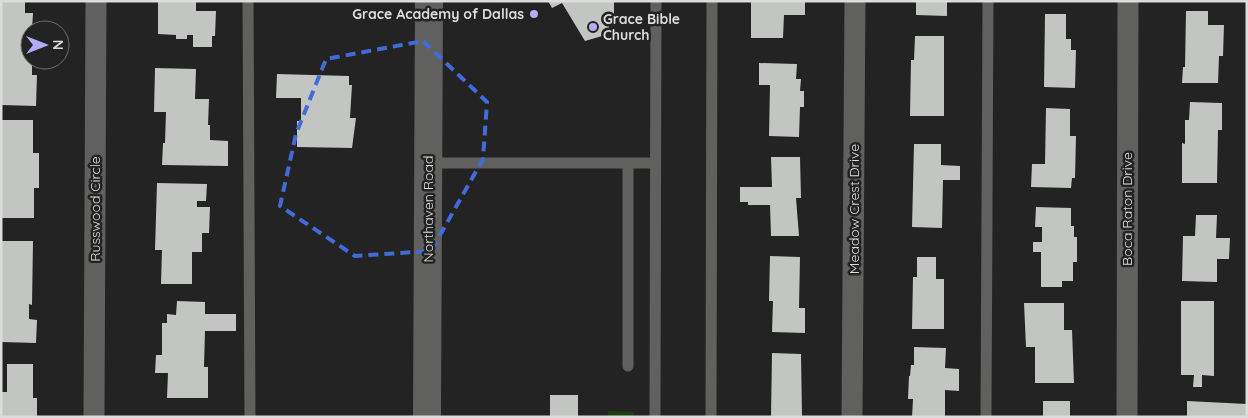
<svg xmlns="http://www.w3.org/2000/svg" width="1248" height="418" font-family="Quicksand,sans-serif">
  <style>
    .green { fill: #1c3f0e }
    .building { fill: #c3c5c2 }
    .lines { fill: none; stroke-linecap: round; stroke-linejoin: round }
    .lane { stroke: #60615f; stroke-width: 11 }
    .street { stroke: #60615f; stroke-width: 21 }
    .secondary { stroke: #60615f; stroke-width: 28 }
    .marked { fill: none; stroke: #436ad9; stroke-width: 4; stroke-dasharray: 10 6; stroke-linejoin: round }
    .poi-dot { fill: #b4acf9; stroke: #222322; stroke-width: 2 }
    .labels { text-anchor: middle; stroke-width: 5; stroke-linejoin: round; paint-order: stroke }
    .poi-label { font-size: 14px; font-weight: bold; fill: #dbdcdb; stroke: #222322; text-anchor: end }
    .street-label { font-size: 14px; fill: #dbdcdb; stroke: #222322 }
  </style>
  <rect width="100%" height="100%" fill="#222322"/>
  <path class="green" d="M608,411l26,1v5h-26z"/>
  <path class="building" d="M1,1h24v12h8l-1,17h-2v30h2v15h5l-1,31 -35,-1z
    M158,1h38v10h20l-1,25h-3v11h-19v-12h-6v4h-11v-4l-18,-1z
    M548,1h66v19h-5v14l-24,7 -23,-38 -10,5z
    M751,1h54v14h-21l-1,23h-32z
    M916,1h31v15l-31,-1z
    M1186,11h22v14h16l-1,31h-4l-1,27h-36l1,-16h2z
    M1045,14h21v25h5v11h5l-1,38 -31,-1z
    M915,36h29v80h-34l1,-56h3z
    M759,63l38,1 -1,15h5l-1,12h4v16h-4l-1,30 -30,-1 1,-51h-11z
    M155,68l41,1 -1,30h14l-1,26h2v15l18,1v25l-66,-1 1,-22h2l1,-31h-12z
    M277,74l72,2v9h3l-2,33h6l-4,30 -55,-1v-26h4v-23h-25z
    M1190,102l32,1v27h-4l-1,53h-35v-40l3,1v-24h4z
    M1046,108l24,1v27h6l-1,42h-3l-1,10 -40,-1 1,-23h13z
    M1,120h32v33h6v35h-5v30h-33z
    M914,144h27v21l19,1v14h-17l-1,48 -30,-1z
    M771,157h29l1,41h-5l3,38h-28l-1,-31h-22v-3h-8v-15h32z
    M157,183l50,1 -1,17h-9v6h13l-1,26h-7v19h-10v32h-31l1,-34h-7z
    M1036,207l35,1v18h3v11h3v25h-4v19h-11v6h-21v-35h-8v-10h9v-15h-7z
    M1196,215h21l-1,23h14l-1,21h-12v23l-35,-1 1,-45h12z
    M1,241h32l-1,64 -3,-1v15l8,1 -1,23 -35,-1z
    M770,256l30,1 -1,51h6v25l-33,-1 1,-31h-4z
    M917,257h19v22h8v50h-32l1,-52h4z
    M177,301l28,1v12h31v17h-31l-1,36h4v31h-41l1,-25h-13l1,-18h6v-32h5v-9l9,1z
    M1181,301h33v75l-12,-1v12h-9l1,-12h-13z
    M1024,303h40v27h8l2,53h-39v-36h-9z
    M914,347l32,1 -1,20 14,1v22l-14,-1v27h-33l1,-18h-5l1,-23h1l1,-11h3z
    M772,353l29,1 1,63h-31z
    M7,364h26v34h4v18l-36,1v-25h6z
    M550,395h28v22h-28z
    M1043,401h27v16h-27z
    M1187,401l60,3v13h-60z"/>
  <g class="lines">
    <path class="lane" d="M248,1l2,416
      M428,163h226
      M628,163v203
      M655,417l1,-416
      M711,417l1,-416
      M986,417l2,-416"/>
    <path class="street" d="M94,417l2,-416
      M852,417l3,-416
      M1127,417l1,-416"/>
    <path class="secondary" d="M427,417l2,-416"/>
  </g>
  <path class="marked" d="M423,41l64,61 -4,57 -52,92 -76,5 -75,-50 16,-72 30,-75z"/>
  <g class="poi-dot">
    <circle cx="534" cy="14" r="5"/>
    <circle cx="593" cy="27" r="5"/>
  </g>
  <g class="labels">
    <g class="poi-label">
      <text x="524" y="19">Grace Academy of Dallas</text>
      <text x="603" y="24" text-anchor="start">Grace Bible<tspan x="603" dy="16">Church</tspan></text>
    </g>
    <g class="street-label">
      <text transform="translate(95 209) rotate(-90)" y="5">Russwood Circle</text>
      <text transform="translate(428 209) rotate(-90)" y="5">Northaven Road</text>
      <text transform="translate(854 209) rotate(-90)" y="5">Meadow Crest Drive</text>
      <text transform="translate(1127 209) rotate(-90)" y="5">Boca Raton Drive</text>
    </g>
  </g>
  <rect width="1248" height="418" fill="none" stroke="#dbdcdb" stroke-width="5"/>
  <g transform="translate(45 45) rotate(90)"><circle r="24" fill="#222322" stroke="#6c6d6c"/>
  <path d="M0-4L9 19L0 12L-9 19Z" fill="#b4acf9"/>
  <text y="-8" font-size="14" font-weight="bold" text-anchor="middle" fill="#dbdcdb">N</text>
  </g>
</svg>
